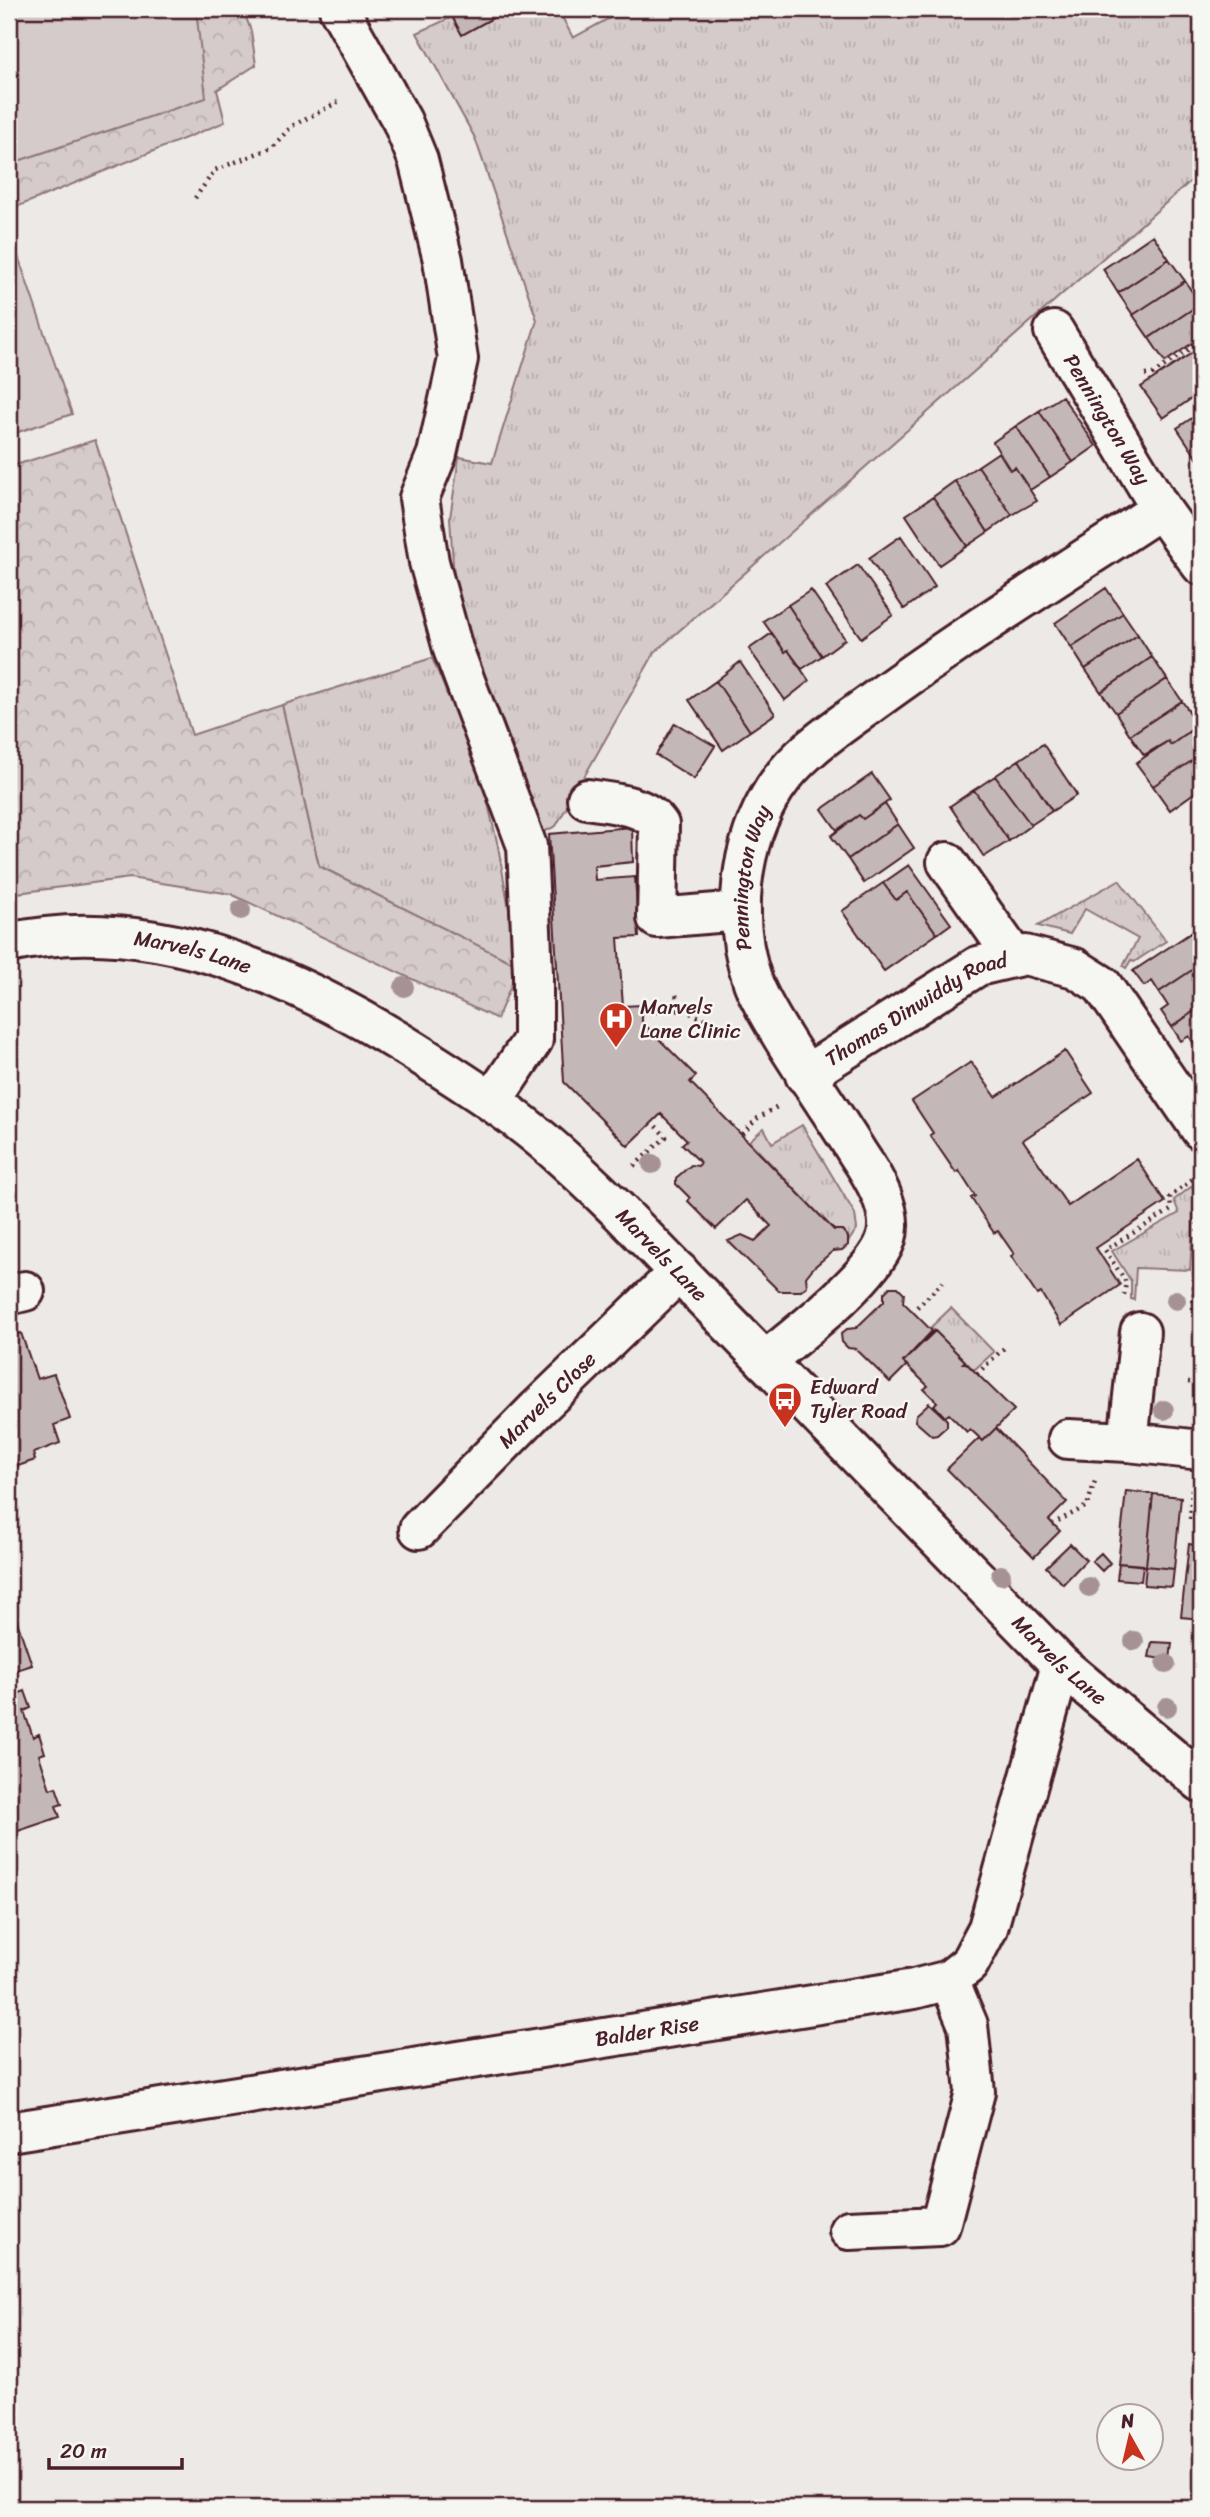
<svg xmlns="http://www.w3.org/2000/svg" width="1210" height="2517" font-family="Sriracha,sans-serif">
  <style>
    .grass { fill: url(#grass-tufts); stroke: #8f757a; stroke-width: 2 }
    .forest { fill: url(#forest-crowns); stroke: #8f757a; stroke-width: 2 }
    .green { fill: #d4cbca; stroke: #8f757a; stroke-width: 2 }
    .building { fill: #c4b7b7; stroke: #4a1f2b; stroke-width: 2 }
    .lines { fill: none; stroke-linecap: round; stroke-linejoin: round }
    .minor-casing { stroke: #4a1f2b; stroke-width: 44 }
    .path { stroke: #4a1f2b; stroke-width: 4.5; stroke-dasharray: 2 5; stroke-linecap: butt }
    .minor { stroke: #f6f6f2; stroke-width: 38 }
    .tree { fill: #a69295 }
    .labels { text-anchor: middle; stroke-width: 5; stroke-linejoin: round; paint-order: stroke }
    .street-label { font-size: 21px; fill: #4a1f2b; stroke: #f6f6f2 }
    .poi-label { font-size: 21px; fill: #4a1f2b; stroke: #f6f6f2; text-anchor: start }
  </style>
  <defs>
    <pattern id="grass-tufts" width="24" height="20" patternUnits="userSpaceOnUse" patternTransform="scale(1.75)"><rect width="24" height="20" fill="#d4cbca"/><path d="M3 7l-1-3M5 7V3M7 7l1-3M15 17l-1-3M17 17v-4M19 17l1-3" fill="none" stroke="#b8aeae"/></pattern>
    <pattern id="forest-crowns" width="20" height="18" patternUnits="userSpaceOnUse" patternTransform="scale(1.75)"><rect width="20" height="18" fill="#d4cbca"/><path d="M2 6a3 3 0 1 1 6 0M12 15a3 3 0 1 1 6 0" fill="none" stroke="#b8aeae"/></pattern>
  </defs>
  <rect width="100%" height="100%" fill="#ece9e6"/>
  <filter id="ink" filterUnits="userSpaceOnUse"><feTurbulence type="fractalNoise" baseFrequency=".0143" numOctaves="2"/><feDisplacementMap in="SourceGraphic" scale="14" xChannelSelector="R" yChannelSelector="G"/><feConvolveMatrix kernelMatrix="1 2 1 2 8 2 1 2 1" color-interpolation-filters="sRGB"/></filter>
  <g filter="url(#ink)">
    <path class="grass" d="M509,9h49l15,29 53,-29h575v163l-546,480 -99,174 -19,9 -19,-75 -51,-129 -13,-52 -4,-61 9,-61 33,6 45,-143 -62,-182 -58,-105 35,-16 10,18z
      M432,658l49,116 17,72 21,120 -200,-100 -37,-161z
      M1119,880l47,61 -32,21 -3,-2 -5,8 -3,-2 15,-27 -53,-30 -15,25 -32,-8z
      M802,1125l53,89 2,15 -9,13v-6l-6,-6h-8l-85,-89 15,-13 8,15z
      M1200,1180l1,21 -7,11 -4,58 -54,-2 -2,32 -3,-1v-18l-19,-30 67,-38 -5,-13z
      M951,1308l43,44 -20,18 -43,-43z"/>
    <path class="forest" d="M9,9h234l8,22 5,34 -39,25 8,32 -216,88z
      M95,440l97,295 90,-30 37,161 200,100 -22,53 -266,-125 -101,-16 -121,16v-427z"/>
    <path class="green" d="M9,9h187l10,89 -197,66z
      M18,256l54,158 -63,21v-176z"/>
    <path class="building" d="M448,9h61l-47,26z
      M1153,235l16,24 -51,34 -15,-24z
      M1169,259l16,22 -52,34 -15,-22z
      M1185,281l15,23 -51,34 -16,-23z
      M1200,304l1,33 -36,25 -16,-24z
      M1192,353l9,13v26l-38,26 -22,-31z
      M1062,396l34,50 -23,16 -34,-51z
      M1039,411l34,51 -23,15 -34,-51z
      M1201,412v47l-2,2 -22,-33z
      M1016,426l34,51 -20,13 -15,-23 -5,3 -17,-28z
      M999,452l11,18 5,-3 22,34 -25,14 -34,-49z
      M978,466l34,49 -24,17 -33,-51z
      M955,481l33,51 -21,14 -34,-49z
      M933,497l34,49 -28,19 -33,-50z
      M901,536l34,51 -31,22 -35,-51z
      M858,565l35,50 -32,23 -35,-51z
      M1106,588l17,25 -52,34 -16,-24z
      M811,590l34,49 -23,17 -34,-51z
      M788,605l34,51 -20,13 -14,-19 -3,2 -22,-31z
      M1123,613l15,22 -53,34 -14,-22z
      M772,633l13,19 3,-2 21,31 -24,19 -36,-51z
      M1138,635l14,22 -51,35 -16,-23z
      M1152,657l15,22 -51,34 -15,-21z
      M740,662l35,52 -25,17 -34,-50z
      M1167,679l15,22 -52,34 -14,-22z
      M716,681l34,50 -27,19 -34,-50z
      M1182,701l16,24 -27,20 -3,-4 -24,14 -14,-20z
      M675,723l40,23 -21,33 -38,-24z
      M1191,730l10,16v9l-48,31 -17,-23 32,-22 3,4z
      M1043,744l34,51 -25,16 -33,-51z
      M1201,755v33l-31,22 -17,-24z
      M1019,760l33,51 -21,14 -36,-49z
      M872,774l18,26 -27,19 -4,-4 -22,15 -15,-21z
      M995,776l36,49 -22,16 -35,-51z
      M974,790l35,51 -25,16 -34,-51z
      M885,804l13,20 -50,35 -17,-23 28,-21 4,4z
      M898,824l16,24 -50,35 -16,-24z
      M632,827l1,35 -39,4 1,14 40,-3 4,60 -21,1 5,68 19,-1v17l54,54 -6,6 144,148h8l6,7v8l-6,5 -9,1 -20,17 -7,9 1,9 -6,5h-22l-51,-50 14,-6 13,6 16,-15 -25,-26 -30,29 -28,-28 2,-3 -14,-14v-6l15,-13 7,1 3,-3 -19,-19 5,-4 -26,-26 -33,32 -64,-64 -15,-248z
      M909,865l42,59 -14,10 -30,-42 -11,8 -13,-17z
      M883,883l13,17 11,-8 30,42 -53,37 -42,-60z
      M1201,926v38l-42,28 -7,-11 -8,5 -11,-15z
      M1201,964v42l-29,21 -11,-16 7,-5 -9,-14z
      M1201,1006v42l-3,2 -9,-14 -8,5 -9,-14z
      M1065,1051l28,42 -70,47 45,66 69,-47 28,43 -69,46 24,37 -59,40 -20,-32 -4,2 -26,-39 3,-2 -16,-23 -4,2 -23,-35 4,-2 -16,-25 -3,2 -26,-38 3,-2 -21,-32 59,-39 25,35z
      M890,1287h8l6,6 -1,9 29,29 -29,31 4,3 -17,17 -34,-33 -8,-1 -6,-6 -1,-8 6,-5 9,-1 28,-27v-8z
      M15,1327l2,7 4,-1 16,46 17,-5 16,45 -16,6 6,18 -27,10 2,7 -17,6 -3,-7 -6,3v-133z
      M935,1331l30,30 -2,2h3l48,47 -31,31 -13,-12 -3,3 -18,-18 -4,3 -11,-12 3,-3 -13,-13 4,-3 -25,-24z
      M929,1403l18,17v6l-10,9 -5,1 -17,-15 1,-6z
      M996,1428l71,74 -18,18 11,11 -26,26 -87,-88 32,-31 4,3z
      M1126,1491l27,3 -7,72 -28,-3z
      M1153,1494l28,3 -7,72 -28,-3z
      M1070,1544l16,16 -23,24 -17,-17z
      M1189,1544l12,2v73l-20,-2z
      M1101,1553l9,10 -8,8 -10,-10z
      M1119,1563l24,2 -2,16 -24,-2z
      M1146,1566l28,3 -2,18 -28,-2z
      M9,1598l23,67 -22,7 7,22 8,-3 6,17 -7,3 9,26 6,-3 6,19 -6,2 11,34 6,-2 6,17 -6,2 4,11 -51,17z
      M1152,1642l20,1 -2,17 -21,-3z"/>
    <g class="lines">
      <g class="minor-casing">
        <g id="minor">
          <path d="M339,9l63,112 16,39 25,100 15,99 -21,95 -18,44 10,64 24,87 74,197 6,127v67l-41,61"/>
          <path id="s1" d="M1054,331l107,178 40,56"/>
          <path d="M587,799c23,4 58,5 72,26l-2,93 84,-7"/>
          <path d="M947,862l67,95"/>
          <path id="s2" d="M9,943c150,-33 298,39 421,118 34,22 68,43 100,69 32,25 61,54 90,82l441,453 140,117"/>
          <path id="s3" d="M805,1075l173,-109 47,-11 50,13 27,17 99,145"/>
          <path d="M9,1295l16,-4"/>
          <path id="s4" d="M765,1361c32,-26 109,-85 121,-122 9,-28 -13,-63 -28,-85 -24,-39 -51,-77 -75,-116 -11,-18 -23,-37 -30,-56 -22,-63 -14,-138 22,-194 24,-37 64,-61 99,-87 93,-68 191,-129 287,-192"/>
          <path d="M1068,1439l60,3 73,8"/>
          <path d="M1128,1442l12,-110"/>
          <path id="s5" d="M419,1529l119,-121 141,-136"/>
          <path id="s6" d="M9,2132l905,-143 35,-9 20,-16 19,-36 73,-263"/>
          <path d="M849,2230l91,-4 35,-134 -7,-67 -19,-45"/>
        </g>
      </g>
      <path class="path" d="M390,14l9,-5
        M195,198l20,-28 56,-22 21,-22 50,-26
        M1145,375l8,-1 48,-33
        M676,995l6,15
        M642,1013l40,-3 43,17
        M742,1134l16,-16 19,-11
        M634,1166l32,-29 -14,-15
        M1124,1295l2,-13 -21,-32 66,-40 -1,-13 30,-24
        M1193,1309l5,-93 3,-5
        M912,1312l31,-30
        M977,1374l28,-27
        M1188,1382l13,1
        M1195,1382l6,-63
        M1192,1489l-2,31 11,1
        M1052,1524l35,-18 8,-25
        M1197,1545l2,-24"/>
      <use href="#minor" class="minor"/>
    </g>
    <g class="tree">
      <circle cx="241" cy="910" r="10"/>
      <circle cx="404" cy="987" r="10"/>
      <circle cx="652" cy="1164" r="10"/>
      <circle cx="1176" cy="1300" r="10"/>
      <circle cx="1164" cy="1410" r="10"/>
      <circle cx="1001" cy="1575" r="10"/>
      <circle cx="1089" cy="1587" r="10"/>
      <circle cx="1134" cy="1641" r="10"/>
      <circle cx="1166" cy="1664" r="10"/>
      <circle cx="1167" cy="1707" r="10"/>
    </g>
  </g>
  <defs>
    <g id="hospital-pin" transform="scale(1.75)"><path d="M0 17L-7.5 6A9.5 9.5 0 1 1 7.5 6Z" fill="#c8321e" stroke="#f6f6f2"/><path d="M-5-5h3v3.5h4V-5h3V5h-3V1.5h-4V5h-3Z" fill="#fff"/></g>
    <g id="bus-pin" transform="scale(1.75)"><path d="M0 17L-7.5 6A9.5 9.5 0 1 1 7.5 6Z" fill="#c8321e" stroke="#f6f6f2"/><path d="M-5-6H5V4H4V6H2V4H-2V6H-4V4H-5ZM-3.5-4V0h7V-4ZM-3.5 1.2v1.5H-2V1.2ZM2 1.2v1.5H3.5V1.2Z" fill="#fff"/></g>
  </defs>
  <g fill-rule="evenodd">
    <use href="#hospital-pin" x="616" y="1019"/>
    <use href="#bus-pin" x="785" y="1399"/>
  </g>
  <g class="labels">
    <g class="street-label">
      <text dy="7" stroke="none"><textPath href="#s1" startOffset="103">Pennington Way</textPath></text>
      <text dy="7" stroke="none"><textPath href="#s4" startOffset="574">Pennington Way</textPath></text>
      <text dy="7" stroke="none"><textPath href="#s2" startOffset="186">Marvels Lane</textPath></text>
      <text dy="7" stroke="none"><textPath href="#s3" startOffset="130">Thomas Dinwiddy Road</textPath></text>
      <text dy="7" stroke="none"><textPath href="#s2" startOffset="752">Marvels Lane</textPath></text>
      <text dy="7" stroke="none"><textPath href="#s5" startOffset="182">Marvels Close</textPath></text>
      <text dy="7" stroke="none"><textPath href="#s2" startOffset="1320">Marvels Lane</textPath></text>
      <text dy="7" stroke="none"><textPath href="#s6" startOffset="646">Balder Rise</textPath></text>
    </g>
    <g class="poi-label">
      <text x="640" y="1014">Marvels<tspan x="640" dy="24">Lane Clinic</tspan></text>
      <text x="810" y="1394">Edward<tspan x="810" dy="24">Tyler Road</tspan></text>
    </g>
  </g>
  <rect width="1210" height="2517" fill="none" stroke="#f6f6f2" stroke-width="35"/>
  <rect x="18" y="18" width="1175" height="2482" fill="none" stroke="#4a1f2b" stroke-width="2.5" filter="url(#ink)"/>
  <g transform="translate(1130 2437) rotate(352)"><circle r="33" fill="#f6f6f2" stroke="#b1a0a2" stroke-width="2"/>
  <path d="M0-5L12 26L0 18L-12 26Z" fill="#c8321e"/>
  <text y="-10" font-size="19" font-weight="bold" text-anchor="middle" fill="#4a1f2b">N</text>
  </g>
  <path d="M49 2458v10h133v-10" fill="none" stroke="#4a1f2b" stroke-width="3.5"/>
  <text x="60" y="2458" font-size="21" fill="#4a1f2b" stroke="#f6f6f2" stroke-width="5" paint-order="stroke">20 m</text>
</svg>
